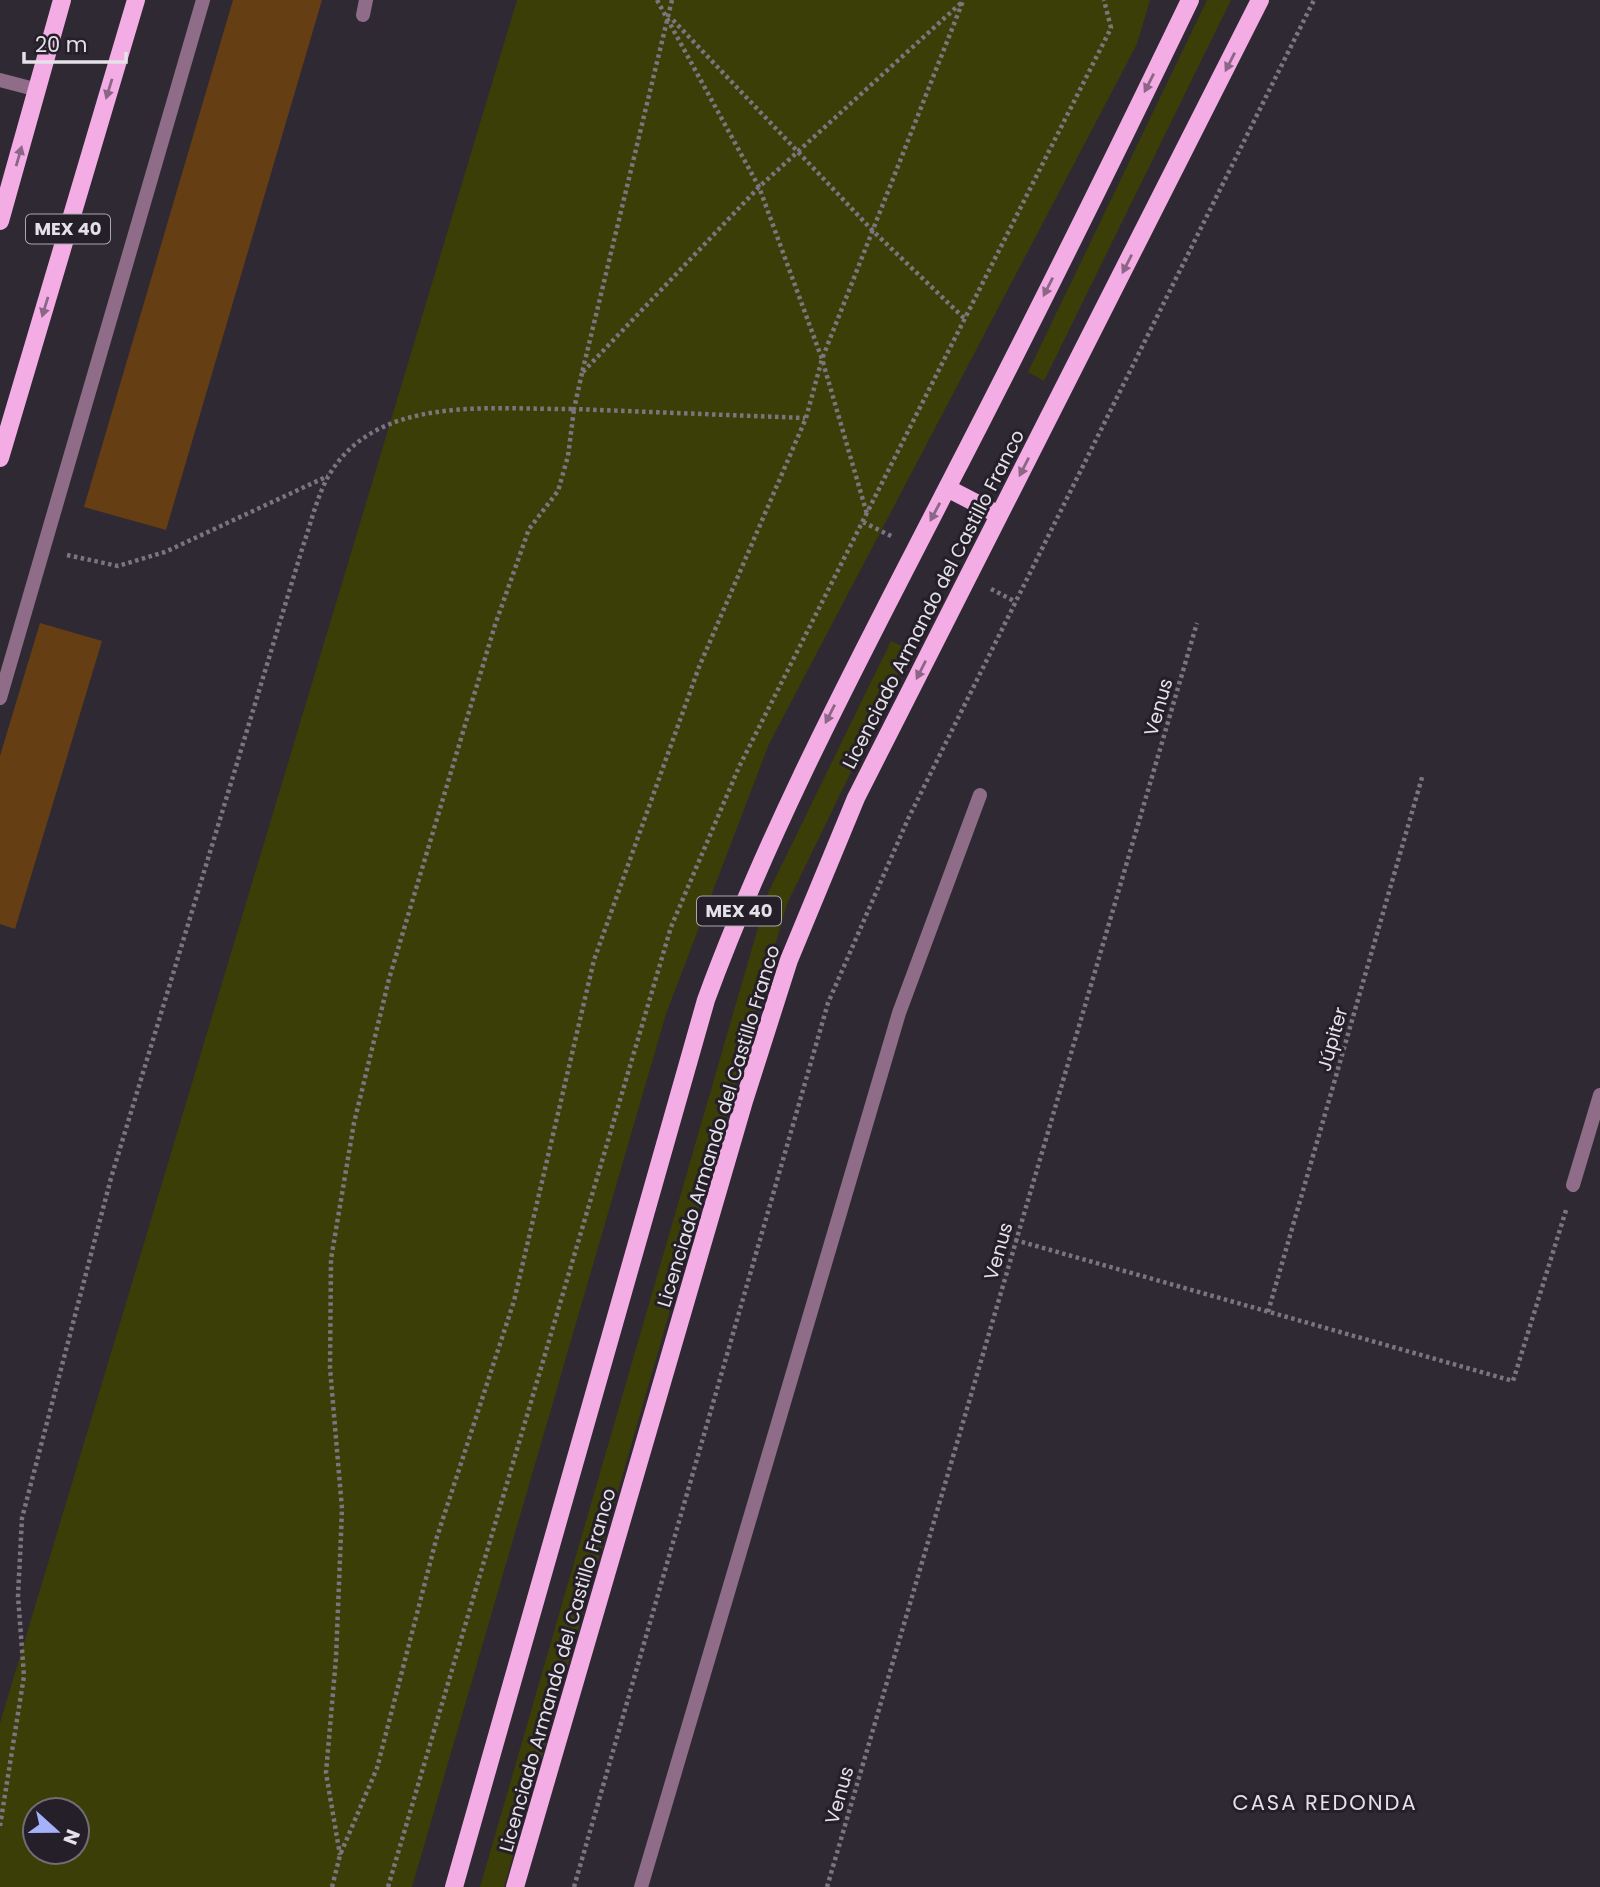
<svg xmlns="http://www.w3.org/2000/svg" width="1600" height="1887" font-family="Poppins,sans-serif">
  <style>
    .green { fill: #3b3e06; fill-rule: evenodd }
    .building { fill: #663e14 }
    .lines { fill: none; stroke-linecap: round; stroke-linejoin: round }
    .path { stroke: #7a767e; stroke-width: 4.5; stroke-dasharray: 3.5 3.5; stroke-linecap: butt }
    .lane { stroke: #8f6c87; stroke-width: 14 }
    .street { stroke: #8f6c87; stroke-width: 14 }
    .primary { stroke: #f4ace4; stroke-width: 18 }
    .oneway { fill: #8c6686 }
    .labels { text-anchor: middle; stroke-width: 6; stroke-linejoin: round; paint-order: stroke }
    .shield { fill: #241f29; stroke: #aba7af; stroke-width: 2 }
    .shield-label { font-size: 18px; font-weight: bold; fill: #e5e1e8 }
    .street-label { font-size: 19px; fill: #e5e1e8; stroke: #241f29 }
    .neighbourhood-label { font-size: 21px; letter-spacing: 2px; fill: #e5e1e8; stroke: #241f29 }
  </style>
  <rect width="100%" height="100%" fill="#2e2933"/>
  <path class="green" d="M517,0h633l-13,44 -368,700 -103,270 -254,873h-412v-164zM35,1810h42v42h-42z
    M1207,0h24l-187,381 -16,-9z
    M891,641l19,9 -123,254 -283,983h-24l288,-994z"/>
  <path class="building" d="M233,0h89l-156,530 -82,-23z
    M40,623l62,18 -87,288 -15,-5v-168z"/>
  <g class="lines">
    <path class="path" d="M657,0l102,187 63,172 45,155
      M672,0l-90,373 177,-186 202,-184
      M673,20l200,211 92,88
      M582,373l-8,36 231,9
      M863,522l30,15
      M67,555l51,11 47,-14 163,-76
      M991,589l25,13
      M1015,1240l498,141 54,-174
      M1268,1312l155,-538
      M0,1826l24,-150 -6,-80 4,-78 89,-340 192,-632c8,-23 14,-50 26,-71 49,-82 163,-65 245,-66l-6,47 -10,35 -29,38 -34,96 -106,354 -35,144 -23,136 -1,109 12,141 -6,149 -10,115 14,82
      M332,1887l8,-32 37,-87 59,-228 78,-239 80,-341 105,-293 107,-249 16,-59 141,-358
      M388,1887l283,-960 68,-160 372,-739 -7,-28
      M574,1887l254,-884 80,-184 406,-819
      M827,1887l370,-1264"/>
    <path class="lane" d="M363,15l3,-15
      M0,698l203,-698"/>
    <path class="street" d="M0,80l38,10
      M1573,1185l27,-90
      M641,1887l258,-874 81,-218"/>
    <path class="primary" d="M0,221l62,-221
      M0,458l136,-458
      M947,488l52,27
      M454,1887l252,-887c65,-177 154,-342 240,-510 84,-162 165,-326 244,-490
      M515,1887l229,-786 45,-141 67,-162 404,-798"/>
  </g>
  <defs><path id="oneway-solid" d="M-6-.8H1V-3.2L6.5 0L1 3.2V.8H-6Z" transform="scale(1.75)"/></defs>
  <g class="oneway">
    <use href="#oneway-solid" transform="translate(1230 62) rotate(117)"/>
    <use href="#oneway-solid" transform="translate(1149 83) rotate(117)"/>
    <use href="#oneway-solid" transform="translate(109 89) rotate(107)"/>
    <use href="#oneway-solid" transform="translate(19 156) rotate(-74)"/>
    <use href="#oneway-solid" transform="translate(1127 264) rotate(117)"/>
    <use href="#oneway-solid" transform="translate(1048 287) rotate(117)"/>
    <use href="#oneway-solid" transform="translate(45 307) rotate(107)"/>
    <use href="#oneway-solid" transform="translate(1024 467) rotate(117)"/>
    <use href="#oneway-solid" transform="translate(935 512) rotate(118)"/>
    <use href="#oneway-solid" transform="translate(921 670) rotate(117)"/>
    <use href="#oneway-solid" transform="translate(830 714) rotate(117)"/>
  </g>
  <g class="labels">
    <g class="shield">
      <rect x="26" y="214.5" width="84" height="29" rx="5"/>
      <rect x="697" y="896.5" width="84" height="29" rx="5"/>
    </g>
    <g class="shield-label">
      <text x="68" y="235">MEX 40</text>
      <text x="739" y="917">MEX 40</text>
    </g>
    <g class="street-label">
      <text transform="translate(933 599) rotate(-63)" y="7">Licenciado Armando del Castillo Franco</text>
      <text transform="translate(1158 707) rotate(-74)" y="7">Venus</text>
      <text transform="translate(1332 1039) rotate(-74)" y="7">Júpiter</text>
      <text transform="translate(718 1126) rotate(-73)" y="7">Licenciado Armando del Castillo Franco</text>
      <text transform="translate(998 1251) rotate(-74)" y="7">Venus</text>
      <text transform="translate(557 1670) rotate(-74)" y="7">Licenciado Armando del Castillo Franco</text>
      <text transform="translate(839 1795) rotate(-74)" y="7">Venus</text>
    </g>
    <g class="neighbourhood-label">
      <text x="1325" y="1810">CASA REDONDA</text>
    </g>
  </g>
  <g transform="translate(56 1831) rotate(111)"><circle r="33" fill="#241f29" stroke="#716d75" stroke-width="2"/>
  <path d="M0-5L12 26L0 18L-12 26Z" fill="#a6b1fc"/>
  <text y="-10" font-size="19" font-weight="bold" text-anchor="middle" fill="#e5e1e8">N</text>
  </g>
  <path d="M24 52v10h102v-10" fill="none" stroke="#e5e1e8" stroke-width="3.5"/>
  <text x="35" y="52" font-size="21" fill="#e5e1e8" stroke="#241f29" stroke-width="5" paint-order="stroke">20 m</text>
</svg>
